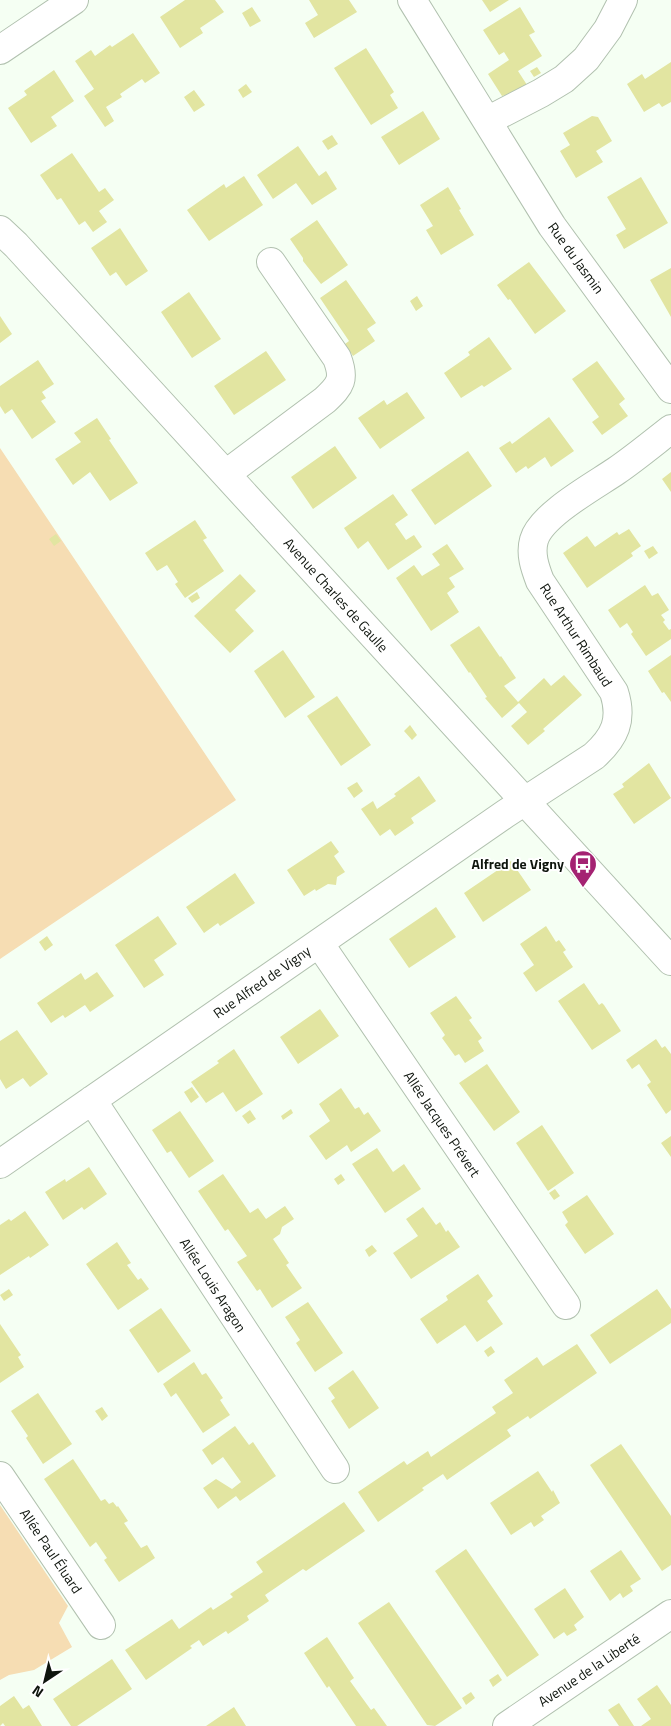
<svg xmlns="http://www.w3.org/2000/svg" width="671" height="1726" font-family="'Titillium Web',sans-serif">
  <style>
    .green { fill: #f6ddb3 }
    .building { fill: #e2e5a1 }
    .lines { fill: none; stroke-linecap: round; stroke-linejoin: round }
    .minor-casing { stroke: #b1c1af; stroke-width: 30 }
    .minor { stroke: #fff; stroke-width: 28 }
    .labels { text-anchor: middle; stroke-width: 4; stroke-linejoin: round; paint-order: stroke }
    .street-label { font-size: 14px; fill: #0f150e; stroke: #fff }
    .poi-label { font-size: 14px; font-weight: bold; fill: #0f150e; stroke: #fff; text-anchor: end }
  </style>
  <rect width="100%" height="100%" fill="#f5fff3"/>
  <path class="green" d="M0,448l236,352 -236,159z
    M0,1505l68,101 -9,17 13,24 -38,23 -25,5 -9,5z"/>
  <path class="building" d="M185,0h30l9,12 -24,16 3,5 -23,15 -20,-31z
    M309,0h40l8,12 -43,26 -9,-15 13,-8z
    M482,0h27l-19,12z
    M252,7l9,14 -11,6 -8,-14z
    M520,7l15,25 -6,3 13,21 -24,15 11,17 -27,8 -14,-22 21,-14 -5,-8 -5,3 -16,-25z
    M133,33l27,40 -15,10 -3,-4 -22,15 2,3 -16,10 8,14 -9,6 -21,-31 10,-7 -19,-28 16,-11 4,6 15,-11 2,2z
    M366,48l28,44 -4,3 8,13 -27,17 -37,-57z
    M671,62v40l-9,5 -3,-4 -15,9 -17,-28 15,-10 3,5z
    M537,67l4,6 -7,4 -4,-6z
    M54,70l20,31 -23,16 6,9 -26,17 -23,-35 19,-13 -3,-4z
    M246,84l6,8 -9,6 -5,-8z
    M194,90l11,15 -11,7 -10,-15z
    M423,111l17,28 -41,26 -18,-28z
    M592,116l6,1 14,24 -16,10 7,11 -27,16 -16,-27 10,-6 -7,-12z
    M332,135l6,9 -10,6 -6,-9z
    M298,146l21,30 7,-5 11,18 -25,16 -16,-22 -23,16 -16,-24z
    M72,153l27,39 6,-4 9,12 -15,11 8,11 -14,10 -8,-11 -6,4 -18,-27 -4,2 -17,-25z
    M244,176l19,29 -54,36 -22,-31 37,-26 2,4z
    M641,177l27,46 -44,26 -8,-14 10,-6 -19,-32z
    M448,187l13,22 -2,1 15,25 -33,20 -15,-25 7,-4 -13,-21z
    M317,220l31,45 -27,19 -18,-23v-3l-13,-19z
    M120,228l28,43 -22,15 -10,-14 -6,4 -19,-28z
    M529,262l37,49 -31,23 -25,-35 -2,1 -11,-15z
    M671,268v49l-21,-37z
    M346,280l30,43 -9,6 8,12 -22,15 -8,-12 4,-3 -29,-43z
    M189,292l32,47 -29,19 -31,-46z
    M417,296l6,10 -7,5 -6,-10z
    M0,316l12,18 -12,9z
    M489,337l23,32 -28,18 -2,-2 -21,13 -17,-25 26,-18 -2,-3z
    M266,351l20,29 -52,35 -20,-29z
    M38,360l16,24 -12,8 4,6 -5,3 15,21 -24,17 -20,-30 -7,5 -5,-8v-20z
    M597,361l28,38 -6,5 9,12 -26,19 -10,-13 7,-5 -27,-38z
    M407,392l18,26 -45,31 -22,-31 26,-18 3,5z
    M549,417l25,34 -23,16 -6,-10 -17,12 -2,-3 -10,7 -17,-25 11,-7 2,3z
    M97,418l14,21 -2,1 29,43 -28,18 -20,-29 -17,13 -18,-26 26,-17 -7,-9z
    M335,446l22,32 -44,31 -22,-32z
    M468,451l24,35 -57,39 -24,-35z
    M671,472v20l-9,-13z
    M393,494l15,21 -13,9 11,16 8,-5 8,12 -34,23 -20,-29 -10,8 -14,-21z
    M195,520l12,18 -4,2 21,31 -39,27 -10,-14 3,-2 -11,-17 -10,6 -12,-18z
    M629,529l12,17 -10,7 2,3 -46,32 -24,-35 24,-17 8,11 22,-15 2,3z
    M56,534l5,7 -7,5 -5,-7z
    M447,544l17,25 -15,9 6,9 -8,6 12,19 -28,19 -35,-53 18,-13 8,11 18,-11 -8,-11z
    M653,546l5,7 -9,6 -5,-8z
    M240,574l16,17 -21,19 19,21 -24,22 -36,-37z
    M645,585l7,11 6,-3 11,17 -8,5 4,5 -2,2 6,8 2,-1v10l-25,17 -15,-22 2,-2 -6,-9 -7,5 -12,-18z
    M197,592l3,6 -8,5 -4,-5z
    M479,626l21,31 1,-1 15,22 -12,8 14,16 26,-24 7,8 13,-11 18,20 -39,34 2,2 -17,14 -17,-19 16,-14 -8,-9 -17,15 -17,-20 2,-1 -17,-25 -1,1 -19,-28z
    M283,650l32,47 -30,21 -31,-47z
    M671,655v47l-7,-10 -2,1 -14,-22z
    M337,696l34,49 -30,21 -34,-50z
    M410,725l7,10 -5,5 -8,-9z
    M649,763l22,35 -37,26 -21,-30 11,-7 -2,-3z
    M419,776l17,25 -25,17 3,5 -19,13 -5,-7 -10,7 -19,-27 12,-8 4,8 19,-13 -2,-2z
    M357,782l6,9 -9,7 -7,-10z
    M331,841l8,11 -5,4 11,16 -8,5 -1,8 -8,-1 -12,7 -1,-2 -11,7 -17,-26z
    M511,861l20,29 -48,32 -19,-29z
    M235,873l20,30 -35,23 -2,-3 -14,10 -18,-26z
    M436,907l20,30 -47,31 -20,-29z
    M158,916l19,28 -23,16 10,15 -20,13 -29,-43z
    M546,926l10,16 3,-2 7,10 -3,2 10,15 -37,25 -13,-19 11,-8 -14,-21z
    M47,936l6,9 -8,6 -6,-9z
    M97,972l17,24 -24,16 -5,-7 -20,13 -2,-3 -12,8 -14,-20 44,-30 4,7z
    M584,983l15,22 3,-2 2,2 17,26 -29,19 -34,-49z
    M456,996l16,22 -3,2 13,18 -4,3 6,10 -19,12 -6,-9 -4,2 -13,-18 3,-3 -15,-22z
    M320,1009l19,27 -41,28 -18,-27z
    M17,1030l31,44 -18,13 -7,-9 -17,11 -6,-10v-38z
    M656,1039l6,9 3,-2 6,8v56l-5,4 -19,-29 4,-3 -12,-18 -7,5 -6,-9z
    M234,1049l29,45 -27,18 -13,-20 -17,11 -15,-21 28,-19 -2,-2z
    M487,1064l33,48 -26,19 -35,-48z
    M192,1087l7,10 -8,6 -7,-11z
    M341,1088l14,21 4,-2 5,8 4,-3 13,19 -30,21 -4,-7 -21,15 -17,-24 21,-15 -11,-17z
    M291,1109l2,4 -10,7 -2,-4z
    M250,1110l6,9 -8,5 -6,-8z
    M180,1111l34,50 -25,17 -18,-27 -4,2 -15,-23z
    M542,1125l32,48 -26,18 -32,-48z
    M671,1136v21l-10,-14z
    M377,1148l16,24 11,-8 17,25 -36,24 -33,-49z
    M89,1167l18,27 -23,16 -2,-3 -19,13 -18,-28 20,-13 1,3z
    M223,1174l27,39 8,-5 8,11 19,-13 9,13 -12,8 -2,7 -7,5 16,24 -3,2 16,23 -30,20 -12,-19 -3,2 -20,-29 10,-6 -19,-27 -3,2 -27,-40z
    M341,1174l4,6 -7,5 -4,-6z
    M555,1189l5,7 -6,4 -5,-7z
    M587,1195l27,39 -29,20 -20,-29 3,-3 -6,-10z
    M423,1207l13,18 4,-3 6,10 2,-2 12,17 -49,32 -18,-26 25,-17 -12,-17z
    M25,1211l24,34 -19,13 -1,-2 -29,19v-50l9,-6 2,2z
    M117,1242l14,21 -4,2 11,15 3,-2 8,11 -31,21 -32,-46z
    M372,1245l5,6 -8,6 -4,-7z
    M478,1274l15,22 -6,5 16,23 -26,18 -12,-17 -28,19 -17,-25 28,-19 -2,-4z
    M9,1289l4,6 -9,6 -4,-6z
    M657,1289l14,20v14l-61,41 -20,-29z
    M308,1302l35,51 -28,19 -19,-29 4,-3 -15,-23z
    M161,1308l30,43 -33,22 -29,-43z
    M0,1324l21,31 -3,2 6,10 -24,16z
    M577,1344l20,29 -67,46 -2,-3 -21,14 4,6 -64,44 -4,-6 -21,14 2,2 -46,32 -20,-30 46,-31 3,4 21,-14 3,6 65,-44 -4,-6 21,-14 -9,-13 33,-23 6,9z
    M491,1346l4,6 -7,5 -4,-6z
    M194,1362l8,13 4,-2 17,25 -3,2 10,15 -27,18 -27,-40 -5,4 -8,-13z
    M353,1370l26,38 -30,21 -18,-28 4,-3 -7,-10z
    M38,1393l34,51 -29,20 -17,-26 2,-2 -17,-25z
    M102,1407l6,9 -6,5 -7,-10z
    M235,1426l14,19 4,-3 23,34 -36,25 -4,-5 -18,13 -15,-21 13,-9 16,10 9,-7 -18,-25 -11,8 -10,-15z
    M621,1444l50,72v49l-9,6 -72,-106z
    M73,1459l28,42 4,-2 4,5 4,-2 4,5 1,-1 10,15 -4,2 17,25 6,-3 8,13 -36,24 -15,-22 3,-2 -11,-16 -6,5 -46,-68z
    M538,1471l14,21 1,-2 7,13 -19,13 3,4 -10,7 -3,-5 -20,13 -21,-32z
    M344,1502l21,29 -59,40 -3,-2 -38,26 4,6 -22,15 2,4 -21,14 -2,-3 -23,15 -4,-6 -9,6 2,2 -46,32 -21,-30 47,-31 7,10 32,-22 2,3 20,-13 -3,-3 33,-22 -7,-10z
    M466,1549l73,106 -32,22 -72,-106z
    M621,1550l20,29 -11,7 3,5 -10,7 -3,-5 -10,8 -20,-30z
    M565,1588l19,29 -10,8 3,5 -10,6 -3,-4 -10,7 -20,-30z
    M389,1602l73,106 -27,18 -8,-1 -69,-102z
    M327,1637l27,41 -4,3 21,29 3,-2 13,18h-31l-27,-40 -2,2 -23,-35z
    M112,1659l20,30 -55,37h-6l-18,-27z
    M498,1674l4,6 -9,7 -4,-7z
    M657,1685l14,20v21h-30l10,-7 -14,-20z
    M471,1692l4,6 -9,7 -4,-7z
    M14,1696l9,13 6,-4 13,21h-37l-2,-3 -3,3v-20z
    M619,1703l15,23h-15l-11,-16z
    M234,1707l12,19h-40z"/>
  <g class="lines">
    <g class="minor-casing">
      <path id="minor" d="M412,0l140,226 119,163
        M0,50l74,-50
        M487,121l54,-28 23,-14 22,-20 22,-30 15,-29
        M0,230l16,15 655,716
        M226,474l99,-74c16,-15 20,-21 12,-42l-66,-96
        M319,943l247,362
        M92,1100l243,369
        M0,1164l505,-350 89,-58c21,-19 29,-36 20,-64l-74,-111c-5,-13 -10,-27 -6,-41 7,-25 60,-54 82,-69 19,-13 37,-28 55,-42
        M0,1476l101,149
        M507,1726l164,-112"/>
    </g>
    <use href="#minor" class="minor"/>
  </g>
  <defs>
    <g id="bus-pin" transform="scale(1.4375)"><path d="M0 17L-7.5 6A9.5 9.5 0 1 1 7.5 6Z" fill="#a42272" stroke="#fff"/><path d="M-5-6H5V4H4V6H2V4H-2V6H-4V4H-5ZM-3.5-4V0h7V-4ZM-3.5 1.2v1.5H-2V1.2ZM2 1.2v1.5H3.5V1.2Z" fill="#fff"/></g>
  </defs>
  <g fill-rule="evenodd">
    <use href="#bus-pin" x="583" y="864"/>
  </g>
  <g class="labels">
    <g class="street-label">
      <text transform="translate(576 258) rotate(54)" y="5">Rue du Jasmin</text>
      <text transform="translate(336 595) rotate(48)" y="5">Avenue Charles de Gaulle</text>
      <text transform="translate(576 635) rotate(57)" y="5">Rue Arthur Rimbaud</text>
      <text transform="translate(262 982) rotate(-35)" y="5">Rue Alfred de Vigny</text>
      <text transform="translate(442 1124) rotate(56)" y="5">Allée Jacques Prévert</text>
      <text transform="translate(213 1285) rotate(57)" y="5">Allée Louis Aragon</text>
      <text transform="translate(51 1551) rotate(56)" y="5">Allée Paul Éluard</text>
      <text transform="translate(589 1670) rotate(-34)" y="5">Avenue de la Liberté</text>
    </g>
    <g class="poi-label">
      <text x="564" y="869">Alfred de Vigny</text>
    </g>
  </g>
  <g transform="translate(45 1681) rotate(215)" stroke="#ffffff" stroke-width="4" paint-order="stroke">
  <path d="M0-4L9 19L0 12L-9 19Z" fill="#0f150e"/>
  <text y="-8" font-size="14" font-weight="bold" text-anchor="middle" fill="#0f150e">N</text>
  </g>
</svg>
